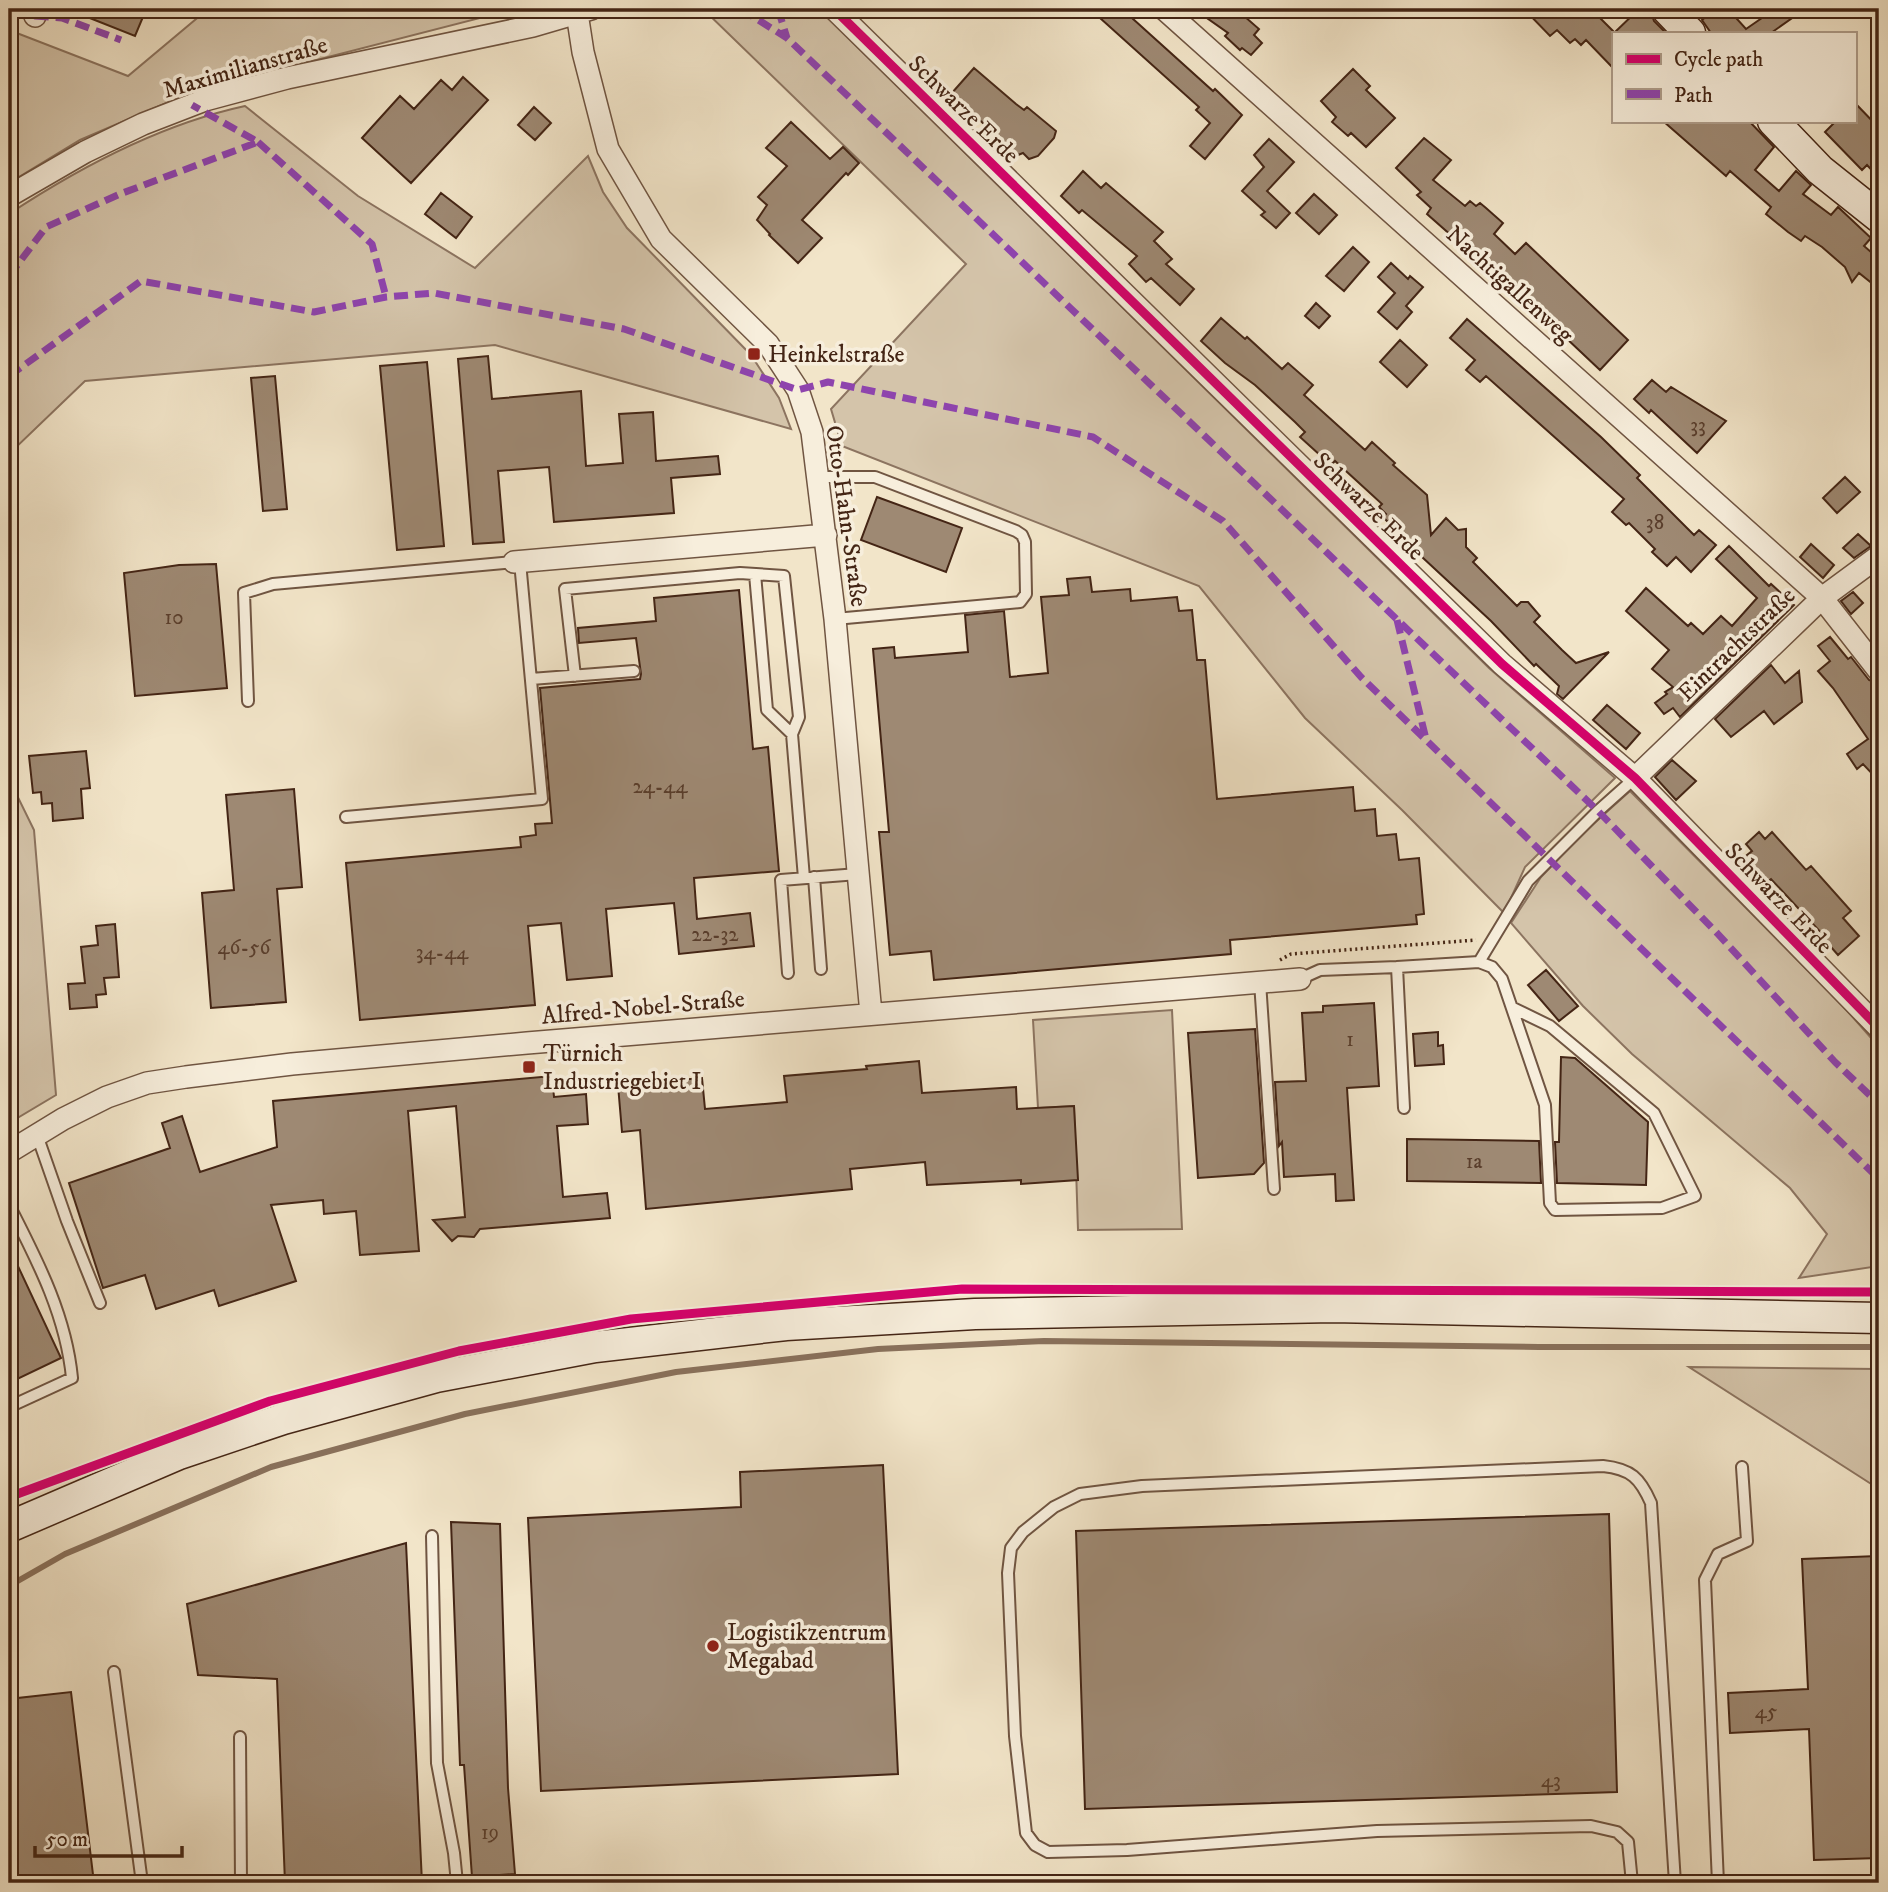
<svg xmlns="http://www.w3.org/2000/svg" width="1888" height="1892" font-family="'IM FELL DW Pica',serif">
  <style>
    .green { fill: #d4c4aa; stroke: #8c7460; stroke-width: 2 }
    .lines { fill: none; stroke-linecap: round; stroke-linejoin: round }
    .stream { stroke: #89715c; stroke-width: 6 }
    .building { fill: #9e8973; stroke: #442515; stroke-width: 2 }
    .service-casing { stroke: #705542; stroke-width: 14 }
    .minor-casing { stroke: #705542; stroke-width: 24 }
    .secondary-casing { stroke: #442515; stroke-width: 33 }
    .path { stroke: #442515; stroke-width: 3.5; stroke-dasharray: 2 3.5; stroke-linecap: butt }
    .service { stroke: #f7eedc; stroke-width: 10 }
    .minor { stroke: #f7eedc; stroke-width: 21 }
    .secondary { stroke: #f7eedc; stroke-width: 30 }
    .quiet { stroke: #8e44ad; stroke-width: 7; stroke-dasharray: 14 7; stroke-linecap: butt }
    .cycleway-casing { stroke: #f7eedc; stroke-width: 13 }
    .cycleway { stroke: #d6006c; stroke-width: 9 }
    .poi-dot { fill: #8f2418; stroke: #f7eedc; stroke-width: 2.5 }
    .labels { text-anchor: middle; stroke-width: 7; stroke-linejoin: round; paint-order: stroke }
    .number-label { font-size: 21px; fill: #5a3e2c }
    .street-label { font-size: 24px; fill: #442515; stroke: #f7eedc }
    .poi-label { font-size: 24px; fill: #442515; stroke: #f7eedc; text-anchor: start }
  </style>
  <rect width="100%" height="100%" fill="#f2e5c9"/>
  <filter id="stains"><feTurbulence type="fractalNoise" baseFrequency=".00286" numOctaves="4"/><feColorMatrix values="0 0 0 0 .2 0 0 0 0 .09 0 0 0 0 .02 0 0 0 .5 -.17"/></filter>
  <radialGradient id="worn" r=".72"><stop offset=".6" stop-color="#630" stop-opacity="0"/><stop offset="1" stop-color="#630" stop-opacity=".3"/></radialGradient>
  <path class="green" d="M208,9h307l-323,83 -112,48 -71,43v-153l119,46z
    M703,9h116l670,659 126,110 -90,89 -19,42v6l-104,-105 -97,-92 -106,-132 -357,-140 -11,-37 135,-145z
    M245,106l113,90 117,72 113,-112 15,36 24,36 124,127 28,43 12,31 -296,-84 -410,36 -76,73v-240c71,-47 153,-90 236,-108z
    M9,779l25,51 22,265 -47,28z
    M1630,791l213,215 36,41v219l-80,12 28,-44 -37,-46 -158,-134 -49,-48 -72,-83 30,-46 39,-41z
    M1172,1010l10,219 -104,1 -4,-124 -36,2 -5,-88z
    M1689,1367l190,2v120z"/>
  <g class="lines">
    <path class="stream" d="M9,1586l56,-32 206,-87 194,-53 211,-42 202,-23 166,-8 495,6h340"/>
  </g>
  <path class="building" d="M67,9h69l9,3 -10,24z
    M1090,9h32l91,82 2,-2 27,26 -37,44 -15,-13 20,-23 -14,-13 3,-3z
    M1194,9h42l23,20 -5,6 8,8 -11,12 -9,-7 -2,2 -15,-14 3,-3z
    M1524,9h67l22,22v37l-27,-28 -5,5 -6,-6 -5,4 -13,-13 -7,6z
    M1639,9h11l4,12 12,12h-52z
    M1715,9h13l18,20 29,-20h30l-34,24h-60l-9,-13z
    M974,68l42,36 8,6 3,-3 29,24 -2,7 -16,18 -9,3 -6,-6 -5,2 -67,-61z
    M1353,69l17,17 -4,4 29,28 -29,29 -15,-14 -3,3 -16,-14 4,-5 -15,-16z
    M463,77l25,23 -77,83 -49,-45 38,-42 14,13 27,-29 11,10z
    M1855,103l24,25v50l-12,-13 -5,5 -37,-38 11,-11h19z
    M534,107l17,16 -16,17 -17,-15z
    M1663,121h86l25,26 -19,23 24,21 17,-20 15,14 -8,9 28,21 7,-8 33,31 -7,8 15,13v30l-20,-16 -7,9 -7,-15 -23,-20 -17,-11 -4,5 -13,-9 -22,-18 5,-7 -41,-36 -4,5z
    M791,122l39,37 13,-12 16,16 -11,12 -2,-2 -44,47 20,18 -24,25 -29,-28 1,-1 -13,-14 10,-15 -9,-8 29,-31 -21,-18z
    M1424,138l27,22 -18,20 32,26 5,-5 6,5 4,-3 6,5 17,15 -9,11 21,20 11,-11 102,97 -28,30 -53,-50 -120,-106 4,-6 -14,-13 4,-3 -25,-24z
    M1269,139l25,23 -27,29 23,22 -14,15 -15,-13 4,-3 -23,-21 22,-24 -10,-12z
    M1083,171l18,17 5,-5 57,49 -9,9 18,18 -6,5 28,25 -14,16 -29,-27 -5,4 -17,-18 8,-8 -55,-46 -3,3 -18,-17z
    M441,193l31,24 -16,21 -31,-24z
    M1314,194l23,21 -18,19 -23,-21z
    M1353,247l16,15 -25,29 -18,-15z
    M1391,263l17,16 2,-3 13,11 -17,19 6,6 -15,17 -19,-17 17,-19 -17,-16z
    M1316,303l14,13 -11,12 -14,-12z
    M1221,318l24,21 2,-2 35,32 6,-6 25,22 -9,10 61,55 7,-8 23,21 -2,2 34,30 4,40 15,-17 12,12 8,-1v18l11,11 -4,4 44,44 4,-4h7l12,14 -6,6 28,28 14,13 33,-11 -46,47 -6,-5 2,-8 -23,-22 -2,2 -43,-45 -69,-64 -39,-40 3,-3 -7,-7 3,-3 -47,-43 -4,4 -31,-28 5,-5 -10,-10 -40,-37 -30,-22 -24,-22z
    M1467,319l134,118 39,38 -3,3 57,57 5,-5 17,15 -25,27 -15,-15 -9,9 -15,-14 3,-3 -26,-26 -3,2 -14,-13 12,-13 -138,-123 -6,6 -14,-12 9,-10 -25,-22z
    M1400,340l27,25 -20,22 -27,-25z
    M488,356l4,43 89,-8 5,75 37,-3 -4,-49 34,-2 3,49 62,-5 2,18 -49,4 3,35 -120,9 -5,-55 -51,4 6,71 -31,2 -15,-185z
    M427,362l17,184 -47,4 -17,-184z
    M275,376l12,133 -24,2 -12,-133z
    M1652,380l14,12 5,-5 55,34 -29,32 -46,-43 -2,3 -15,-14z
    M1845,477l15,15 -23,21 -14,-15z
    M877,497l85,31 -16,44 -85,-32z
    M1858,534l13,12 -17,12 -11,-10z
    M1811,544l23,21 -11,13 -23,-21z
    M1729,546l40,40 2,-2 23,21 -114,112 -7,-9 -9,6 -9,-11 12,-9 -2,-2 8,-5 -21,-18 17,-19 -43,-39 20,-23 42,38 3,-3 12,11 18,-18 11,10 25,-28 -41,-39z
    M216,564l11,124 -92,8 -11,-123 55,-8z
    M1090,577l2,15 38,-3 1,12 46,-4 2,14 13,-1 5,50h8l12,139 136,-12 2,24 20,-2 2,27 19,-2 3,26 20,-2 5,56 -8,1 1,9 -187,16 1,14 -297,26 -3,-29 -41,4 -11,-123h10l-16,-183 21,-2 1,11 73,-6 -3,-37 39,-4 6,66 38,-4 -7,-76 28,-2 -2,-16z
    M739,590l14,159 15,-2 11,124 -85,7 3,41 53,-6 4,33 -75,8 -5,-51 -68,6 6,67 -45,4 -6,-57 -33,3 7,79 -175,15 -14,-157 175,-16 -1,-10 16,-2 -1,-11 17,-1 -12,-135 100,-9 1,-5 -5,-36 -57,5 -1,-15 78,-7 -2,-23z
    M1853,592l10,11 -12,11 -10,-13z
    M1830,637l18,22 3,-2 18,23 10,4v97l-16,-17 -6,5 -10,-15 21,-15 -35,-51 -15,-17 12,-10 -12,-15z
    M1771,665l14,18 14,-12 3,31 -28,22 -10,-13 -33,26 -16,-18z
    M1607,705l33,28 -14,16 -33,-29z
    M86,751l4,37 -9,1 2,29 -30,3 -1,-18 -10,1 -1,-12 -8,1 -4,-37z
    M1672,760l24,21 -20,19 -21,-23z
    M294,789l8,98 -25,2 9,113 -75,6 -9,-115 32,-3 -8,-95z
    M1759,832l6,7 7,-7 34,38 5,-4 40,45 -8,7 16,18 -21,19 -14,-16 2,-1 -55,-59 -5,4 -23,-25 9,-7 -6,-7z
    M115,924l4,53 -15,1 2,16 -10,1 1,12 -27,2 -2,-25 17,-1 -4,-36 17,-2 -2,-19z
    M1546,970l32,36 -19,15 -31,-36z
    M1374,1003l5,83 -32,2 7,112 -18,1 -1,-27 -51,3 -2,-35 -3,4 -4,-64 31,-1 -4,-68 21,-1v-6z
    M1255,1029l9,134 -10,11 -56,4 -10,-145z
    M1438,1032v14l5,-1 1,19 -29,2 -2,-32z
    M1561,1057l14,1 73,64 -2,63 -89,-2 -2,-41h4z
    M919,1061l3,32 94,-6 1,22 57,-3 4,74 -57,4v-4l-94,5 -2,-23 -75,7 2,20 -206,20 -6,-79 -18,2 -4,-47 84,-7 3,31 82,-7 -3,-26 83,-7 -1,-3z
    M552,1076l2,21 32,-3 2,30 -31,2 6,71 44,-4 3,25 -130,11 -6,8 -16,-1 -6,5 -19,-21 32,-3 -9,-111 -48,5 11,140 -59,4 -4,-44 -32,3 -1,-14 -52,5 25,76 -77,25 -5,-16 -58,19 -11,-34 -42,13 -34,-105 101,-35 -8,-25 20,-7 18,56 77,-25 -4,-46z
    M1407,1139l132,2 2,42 -134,-2z
    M9,1247l52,111 -52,25z
    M883,1465l15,309 -357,17 -13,-273 213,-11 -1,-35z
    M1609,1514l8,278 -532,17 -9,-278z
    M451,1522l49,2 8,264 7,86 -43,3 -8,-112h-4z
    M406,1543l16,340h-137l-8,-204 -79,-4 -11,-71z
    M1877,1556l2,57v245l-65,2 -5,-131 -79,4 -2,-40 80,-4 -6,-130z
    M71,1692l23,191h-85v-184z"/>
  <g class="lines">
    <g class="service-casing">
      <path id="service" d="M819,477h56l141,54 6,4 3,7 1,52 -6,8 -185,17
        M755,574l12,136 25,24
        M575,676l-10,-87 175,-16 44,3 15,141 -7,17 12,144
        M531,679l103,-8
        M248,701l-4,-108 29,-9 241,-22
        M346,817l196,-18 -22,-237
        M814,877l7,92
        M1479,962l49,-81 70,-70 37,-33
        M1397,967l82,-5 13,5 10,12 43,126 5,98 5,7 107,-2 33,-12 -41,-83 -104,-87 -37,-18
        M788,973l-7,-93 77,-6
        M1300,979l20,-9 77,-3 7,141
        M1260,982l14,207
        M37,1135l30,86 33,82
        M9,1205c28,55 57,110 63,173l-63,29
        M432,1536l5,227 17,90 3,30
        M114,1672l28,211
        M240,1737l1,146
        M1632,1883l-4,-41 -11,-10 -26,-6 -214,5 -250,19 -79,2 -13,-7 -9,-12 -11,-97 -7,-163 3,-25 12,-16 31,-25 26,-13 62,-8 461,-20c28,3 37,12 48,37l24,380
        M1718,1883l-13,-303 13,-26 29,-13 -5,-74"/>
    </g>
    <g class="minor-casing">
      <path id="minor" d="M834,9l668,655 133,114 244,250
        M1164,9l658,589 57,73
        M577,13l6,39 25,97 53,90 107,105 30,46 14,42 23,187 36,395
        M35,16l2,-7
        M9,196l76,-44 58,-28 62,-24 82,-22 246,-52 58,-17
        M514,562l312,-27
        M1635,778l187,-180 57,-42
        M9,1152l54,-33 44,-22 40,-14 39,-6 106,-13 235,-21 773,-64"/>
    </g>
    <g class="secondary-casing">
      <path id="secondary" d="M1667,9l23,24
        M1773,121l47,49 59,47
        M9,1527l170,-73 104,-35 153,-42 159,-30 191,-22 189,-11 358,-7 546,11"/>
    </g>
    <path class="path" d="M1280,960l11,-6 185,-14"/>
    <use href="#service" class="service"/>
    <use href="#minor" class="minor"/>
    <use href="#secondary" class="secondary"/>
    <path class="quiet" d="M15,9l20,7 27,2 59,22
      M741,9l46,29 811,773 119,122 118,129 44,42
      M778,9l9,29
      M258,142l114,102 14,53
      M9,276l37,-49 74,-33 138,-52 -66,-37
      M9,376l132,-95 173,31 72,-15 48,-4 190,36 174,61 30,-8 265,55 130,84 138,156 518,502
      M1397,620l29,119"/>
    <g class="cycleway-casing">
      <path id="cycleway" d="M834,9l668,655 133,114 244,250
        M9,1497l261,-96 189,-50 172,-32 331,-30 917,3"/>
    </g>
    <use href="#cycleway" class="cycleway"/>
  </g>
  <g class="poi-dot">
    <rect x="747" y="347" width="14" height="14" rx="3.5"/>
    <rect x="522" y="1060" width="14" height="14" rx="3.5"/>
    <circle cx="713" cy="1646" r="7"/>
  </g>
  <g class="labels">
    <g class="number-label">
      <text x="1698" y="432">33</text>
      <text x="1655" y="529">38</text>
      <text x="174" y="624">10</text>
      <text x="660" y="793">24-44</text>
      <text x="715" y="941">22-32</text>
      <text x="244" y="954">46-56</text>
      <text x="442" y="959">34-44</text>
      <text x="1350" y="1046">1</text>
      <text x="1474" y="1168">1a</text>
      <text x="1766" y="1718">45</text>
      <text x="1551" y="1787">43</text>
      <text x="490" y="1839">19</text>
    </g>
    <g class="street-label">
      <text transform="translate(245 67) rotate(-16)" y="8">Maximilianstraße</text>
      <text transform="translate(964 109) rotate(44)" y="8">Schwarze Erde</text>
      <text transform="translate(1510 284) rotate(42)" y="8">Nachtigallenweg</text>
      <text transform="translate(1369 506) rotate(44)" y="8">Schwarze Erde</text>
      <text transform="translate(847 516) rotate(82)" y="8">Otto-Hahn-Straße</text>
      <text transform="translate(1736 644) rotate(-44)" y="8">Eintrachtstraße</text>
      <text transform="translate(1779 898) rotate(46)" y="8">Schwarze Erde</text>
      <text transform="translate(643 1007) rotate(-5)" y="8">Alfred-Nobel-Straße</text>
    </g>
    <g class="poi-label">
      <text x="768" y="362">Heinkelstraße</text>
      <text x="543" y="1061">Türnich<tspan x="543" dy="28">Industriegebiet I</tspan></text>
      <text x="727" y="1640">Logistikzentrum<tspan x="727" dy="28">Megabad</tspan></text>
    </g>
  </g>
  <rect width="1888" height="1892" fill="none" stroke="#f2e5c9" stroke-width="35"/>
  <rect x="10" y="10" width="1867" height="1871" fill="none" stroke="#442515" stroke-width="3.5"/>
  <rect x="18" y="18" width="1853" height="1857" fill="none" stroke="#442515" stroke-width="2"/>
  <rect x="1612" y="32" width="245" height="91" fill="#f7eedc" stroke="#af9e8c" stroke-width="2"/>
  <rect x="1626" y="54" width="35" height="10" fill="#d6006c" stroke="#af9e8c" stroke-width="2"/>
  <text x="1674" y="66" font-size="21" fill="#442515">Cycle path</text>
  <rect x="1626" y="89" width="35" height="10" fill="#8e44ad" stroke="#af9e8c" stroke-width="2"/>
  <text x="1674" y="102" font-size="21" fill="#442515">Path</text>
  <path d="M35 1846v10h147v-10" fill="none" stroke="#442515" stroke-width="3.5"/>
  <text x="46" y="1846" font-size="21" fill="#442515" stroke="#f7eedc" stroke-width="5" paint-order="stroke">50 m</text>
  <rect width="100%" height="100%" filter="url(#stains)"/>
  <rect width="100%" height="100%" fill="url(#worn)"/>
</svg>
